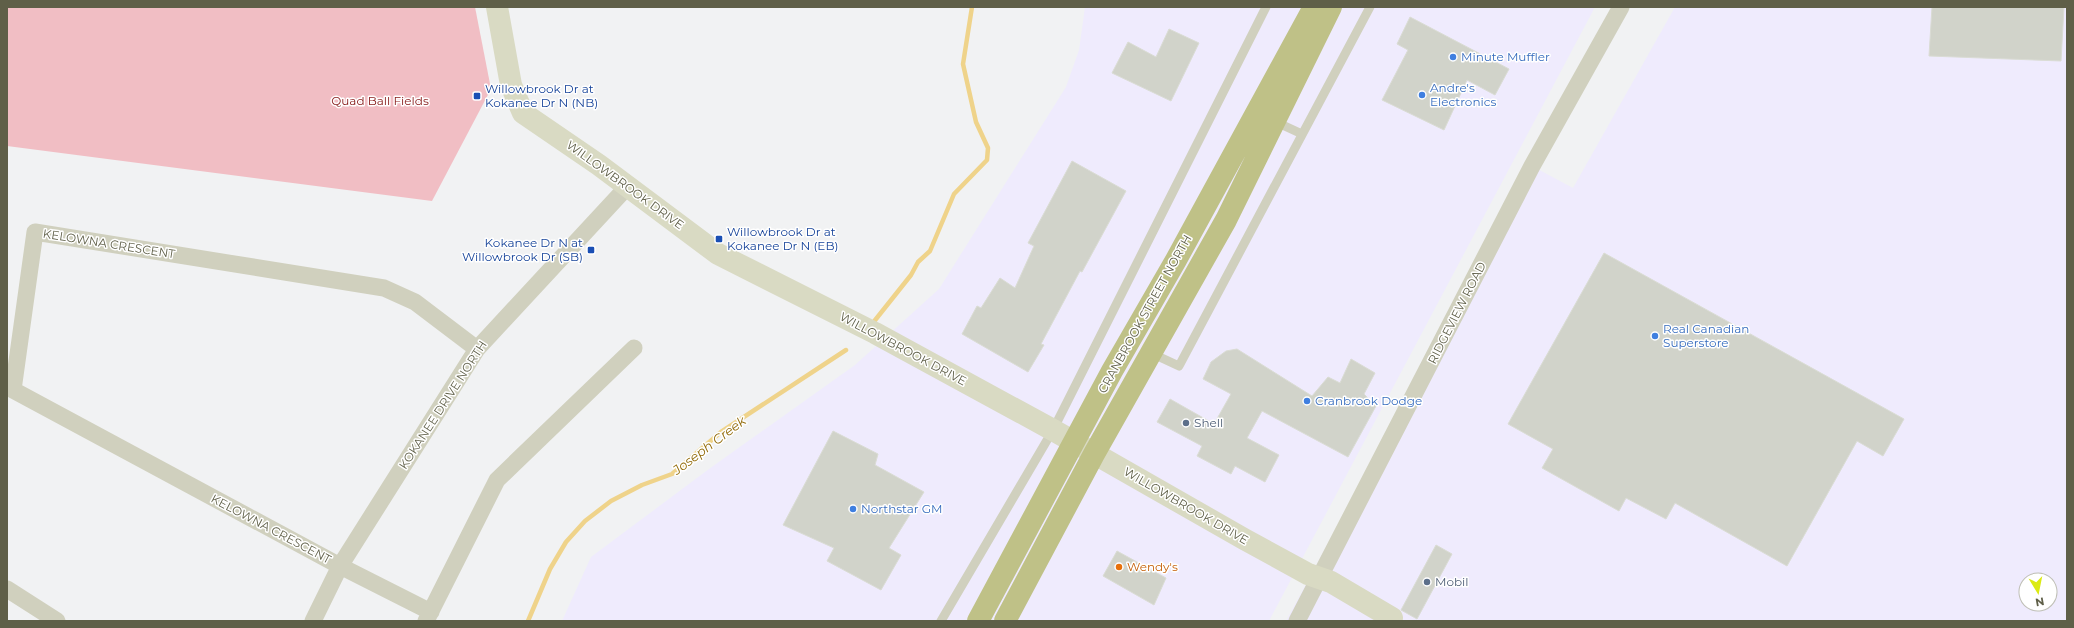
<svg xmlns="http://www.w3.org/2000/svg" width="2074" height="628" font-family="Montserrat,sans-serif">
  <style>
    .commercial { fill: #efebfd; fill-rule: evenodd }
    .green { fill: #f1bec4 }
    .lines { fill: none; stroke-linecap: round; stroke-linejoin: round }
    .stream { stroke: #efd38a; stroke-width: 4.5 }
    .building { fill: #d1d3ca; stroke: #dadcd4 }
    .lane { stroke: #d0d0be; stroke-width: 9 }
    .street { stroke: #d0d0be; stroke-width: 17 }
    .secondary { stroke: #d9dac3; stroke-width: 22 }
    .highway { stroke: #bfc187; stroke-width: 22 }
    .shop-dot { fill: #3f7fe0; stroke: #fff; stroke-width: 1.5 }
    .transit-dot { fill: #1a4fb4; stroke: #fff; stroke-width: 1.5 }
    .service-dot { fill: #5c6f8a; stroke: #fff; stroke-width: 1.5 }
    .food-dot { fill: #e8710a; stroke: #fff; stroke-width: 1.5 }
    .labels { text-anchor: middle; stroke-width: 3; stroke-linejoin: round; paint-order: stroke }
    .shop-label { font-size: 12px; fill: #366cbe; stroke: #fff; text-anchor: start }
    .transit-label { font-size: 12px; fill: #164399; stroke: #fff; text-anchor: start }
    .park-label { font-size: 12px; fill: #841514; stroke: #fff }
    .street-label { font-size: 12px; fill: #5f5f48; stroke: #fff }
    .service-label { font-size: 12px; fill: #4e5e75; stroke: #fff; text-anchor: start }
    .food-label { font-size: 12px; fill: #c56008; stroke: #fff; text-anchor: start }
    .water-label { font-size: 13px; font-style: italic; fill: #926b0a; stroke: #fff }
  </style>
  <rect width="100%" height="100%" fill="#f1f2f3"/>
  <path class="commercial" d="M1085,7h510l-326,614h-707l29,-64 118,-88 146,-104 84,-76 127,-202 13,-37z
    M1675,7h392v614h-781l246,-455 41,22zM2026,580h24v24h-24z"/>
  <path class="green" d="M7,7h468l16,82 -59,112 -425,-55z"/>
  <g class="lines">
    <path class="stream" d="M872,324l39,-49 7,-13 12,-11 24,-57 33,-34 1,-12 -12,-26 -13,-58 9,-57
      M528,621l22,-52 16,-27 19,-21 26,-20 31,-16 30,-11 49,-42 125,-82"/>
  </g>
  <path class="building" d="M1932,7h132l-3,54 -132,-5z
    M1410,17l99,52 -14,26 -28,-15 -23,50 -62,-30 26,-50 -11,-6z
    M1169,29l30,14 -28,58 -59,-28 16,-31 28,15z
    M1072,161l54,30 -44,81 -2,-1 -39,73 3,1 -16,27 -66,-38 15,-28 4,2 19,-30 15,10 19,-42 -6,-3z
    M1604,253l300,166 -21,37 -26,-15 -70,125 -112,-63 -9,16 -40,-21 -7,13 -77,-43 11,-19 -45,-25z
    M1237,349l75,47 16,-19 12,6 11,-24 24,14 -11,21 12,12 -28,51 -86,-46 -15,27 32,17 -14,27 -30,-16 -4,8 -34,-18 5,-10 -45,-24 13,-23 44,25 17,-30 -28,-15 8,-17 15,-11z
    M833,431l45,23 -3,11 49,27 -35,56 12,7 -20,35 -54,-29 7,-13 -51,-23z
    M1436,545l16,9 -35,65 -16,-9z
    M1117,551l49,27 -12,27 -51,-29z"/>
  <g class="lines">
    <path class="lane" d="M1276,122l26,12
      M1151,353l28,13 191,-359
      M941,621l112,-191 213,-423"/>
    <path class="street" d="M7,589l50,32
      M431,612l-91,-46 -327,-176 22,-158 349,56 31,14 62,47
      M313,621l27,-55 137,-217 150,-162
      M426,621l71,-141 137,-132
      M1297,621l235,-455 89,-159"/>
    <path class="secondary" d="M497,7l14,78 12,28 76,52 119,89 157,79 178,97 191,109 64,35 23,8 61,36"/>
    <path class="highway" d="M978,621l134,-250 64,-111 138,-253
      M1005,621l89,-167 132,-234 105,-213"/>
  </g>
  <g class="shop-dot">
    <circle cx="1453" cy="57" r="4"/>
    <circle cx="1422" cy="95" r="4"/>
    <circle cx="1655" cy="336" r="4"/>
    <circle cx="1307" cy="401" r="4"/>
    <circle cx="853" cy="509" r="4"/>
  </g>
  <g class="transit-dot">
    <rect x="473" y="92" width="8" height="8" rx="2"/>
    <rect x="715" y="235" width="8" height="8" rx="2"/>
    <rect x="587" y="246" width="8" height="8" rx="2"/>
  </g>
  <g class="service-dot">
    <circle cx="1186" cy="423" r="4"/>
    <circle cx="1427" cy="582" r="4"/>
  </g>
  <circle class="food-dot" cx="1119" cy="567" r="4"/>
  <g class="labels">
    <g class="shop-label">
      <text x="1461" y="61">Minute Muffler</text>
      <text x="1430" y="92">Andre's<tspan x="1430" dy="14">Electronics</tspan></text>
      <text x="1663" y="333">Real Canadian<tspan x="1663" dy="14">Superstore</tspan></text>
      <text x="1315" y="405">Cranbrook Dodge</text>
      <text x="861" y="513">Northstar GM</text>
    </g>
    <g class="transit-label">
      <text x="485" y="93">Willowbrook Dr at<tspan x="485" dy="14">Kokanee Dr N (NB)</tspan></text>
      <text x="727" y="236">Willowbrook Dr at<tspan x="727" dy="14">Kokanee Dr N (EB)</tspan></text>
      <text x="583" y="247" text-anchor="end">Kokanee Dr N at<tspan x="583" dy="14">Willowbrook Dr (SB)</tspan></text>
    </g>
    <g class="park-label">
      <text x="380" y="105">Quad Ball Fields</text>
    </g>
    <g class="street-label">
      <text transform="translate(625 185) rotate(36)" y="4">WILLOWBROOK DRIVE</text>
      <text transform="translate(109 244) rotate(9)" y="4">KELOWNA CRESCENT</text>
      <text transform="translate(1457 313) rotate(-63)" y="4">RIDGEVIEW ROAD</text>
      <text transform="translate(1145 314) rotate(-61)" y="4">CRANBROOK STREET NORTH</text>
      <text transform="translate(903 349) rotate(28)" y="4">WILLOWBROOK DRIVE</text>
      <text transform="translate(443 405) rotate(-57)" y="4">KOKANEE DRIVE NORTH</text>
      <text transform="translate(1186 506) rotate(30)" y="4">WILLOWBROOK DRIVE</text>
      <text transform="translate(271 529) rotate(28)" y="4">KELOWNA CRESCENT</text>
    </g>
    <g class="service-label">
      <text x="1194" y="427">Shell</text>
      <text x="1435" y="586">Mobil</text>
    </g>
    <g class="food-label">
      <text x="1127" y="571">Wendy's</text>
    </g>
    <g class="water-label">
      <text transform="translate(709 445) rotate(-37)" y="5">Joseph Creek</text>
    </g>
  </g>
  <rect width="2074" height="628" fill="none" stroke="#5f5f48" stroke-width="16"/>
  <g transform="translate(2038 592) rotate(170)"><circle r="19" fill="#ffffff" stroke="#bfbfb6"/>
  <path d="M0-3L7 15L0 10L-7 15Z" fill="#dbea13"/>
  <text y="-6" font-size="11" font-weight="bold" text-anchor="middle" fill="#5f5f48">N</text>
  </g>
</svg>
